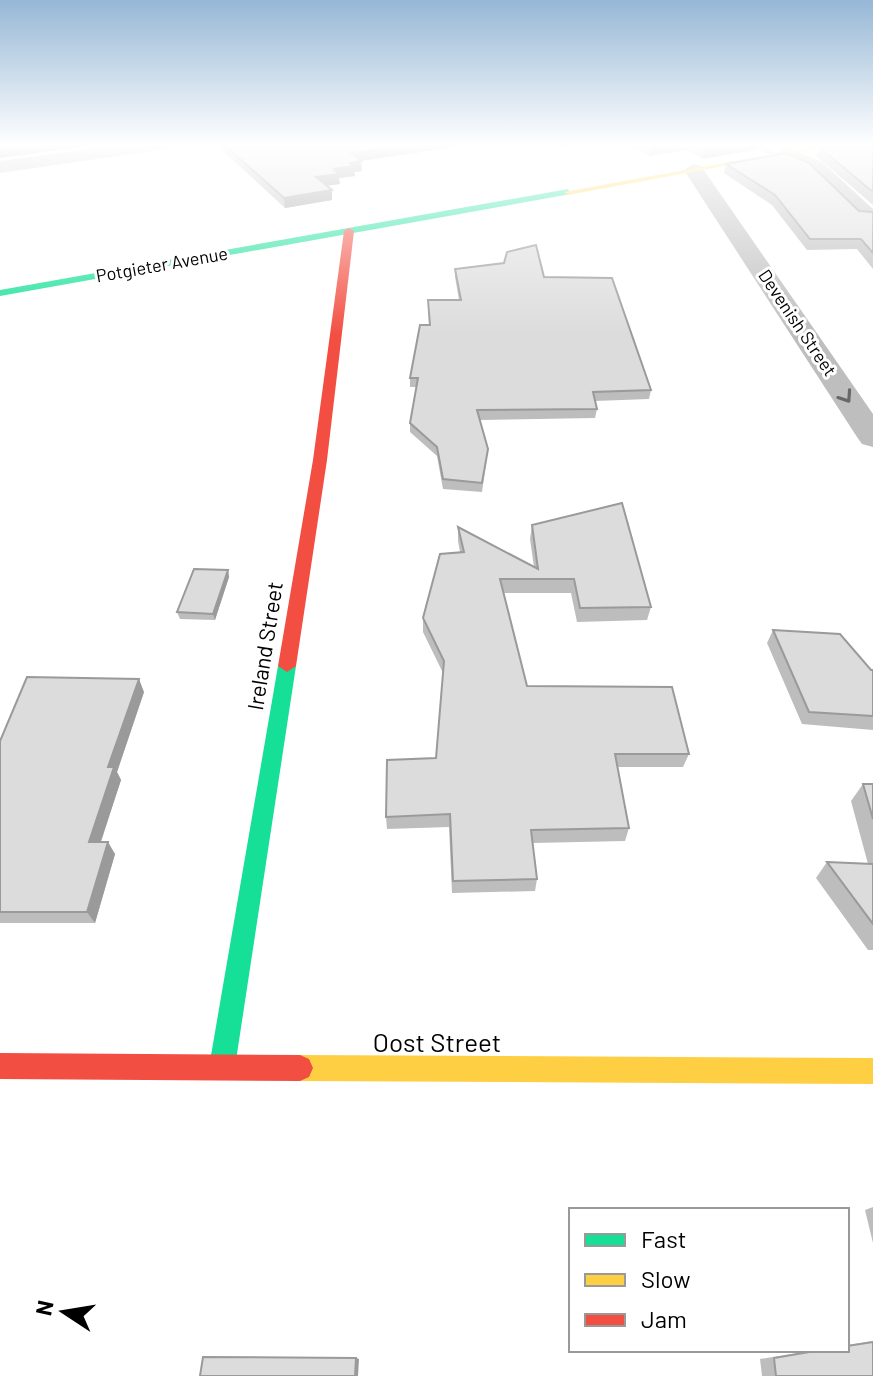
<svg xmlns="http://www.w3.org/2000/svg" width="873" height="1376" font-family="Barlow,sans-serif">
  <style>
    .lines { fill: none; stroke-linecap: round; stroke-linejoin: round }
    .lane { fill: #bebebe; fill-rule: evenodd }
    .street { fill: #bebebe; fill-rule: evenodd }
    .fast { fill: #16e098; fill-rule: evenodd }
    .slow { fill: #ffcf43; fill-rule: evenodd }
    .jam { fill: #f24e42; fill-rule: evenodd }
    .wall { fill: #bdbdbd }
    .shaded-wall { fill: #9a9a9a }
    .building { fill: #dcdcdc; stroke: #9a9a9a; stroke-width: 2 }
    .oneway { stroke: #686868 }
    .labels { text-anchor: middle; stroke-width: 6; stroke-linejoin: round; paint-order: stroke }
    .far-street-label { font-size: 18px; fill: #000; stroke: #fff }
    .street-label { font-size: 22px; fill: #000; stroke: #fff }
    .near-street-label { font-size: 26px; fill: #000; stroke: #fff }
  </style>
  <rect width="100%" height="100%" fill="#fff"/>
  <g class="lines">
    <path class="lane" d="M749,143h11l21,12 -8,2z"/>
    <path class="street" d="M132,143h49l-9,5 -172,25v-12z
      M787,147l35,15 51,47v10h-16l-49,-49 -28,-13 -2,-4 2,-4z
      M694,164l7,2 172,248v33l-11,-3 -5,-7 -173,-267z"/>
    <path class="fast" d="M568,189l3,5 -571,102v-6z
      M287,660l9,6 -61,401 -4,9 -9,4 -9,-4 -4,-9 69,-401z"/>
    <path class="slow" d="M832,143h17l-281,52 -4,-3z
      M300,1055l573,3v26l-573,-3 -9,-4 -4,-9 4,-9z"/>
    <path class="jam" d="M349,228l5,3 -27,229 -31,206 -9,6 -9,-6 35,-206 31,-229z
      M0,1053l300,2 9,4 4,9 -4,9 -9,4 -300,-2z"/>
  </g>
  <path class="wall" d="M219,143h263l-121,18 1,10 -8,1 1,4 -16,2 1,6 -14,2 6,4v10l-47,8 -64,-59z
    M626,143h131l-2,7 -53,9 -15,-9 -38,6z
    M873,143v62l-57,-49 3,-9z
    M726,164l133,47 14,1v57l-16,-20 -50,1 -35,-45 -48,-32z
    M455,269l89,8 107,113 -2,9 -54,2 2,8 -2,9 -115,2 8,29 -6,43 -39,-3 -6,-33 -27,-24v-9l6,-36h-6v-9l19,-53 -1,-25h31l-4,-23z
    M532,525l119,82 -4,13 -70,2 -6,-29h-67l23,93 162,68 -6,13h-66l12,61 -4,13 -92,2 4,36 -2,12 -83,2 -3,-66 -62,2 -1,-12 50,-59 7,-85 -20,-41v-14l37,-66 -2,-11v-14l76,40 -4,-28z
    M228,570l1,7 -14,43 -35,-1 -3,-7z
    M773,630l100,40v60l-71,-6 -35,-81z
    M144,692l-27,80 4,8 -21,62 15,12 -20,69h-95v-182z
    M863,784h10v166h-5l-52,-72 11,-16 41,2 -17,-63z
    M873,1207v36l-8,-33z
    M873,1341v35h-111l-2,-17 56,-9h31v-5z"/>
  <path class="shaded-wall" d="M41,143h64v1l-105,14v-10z
    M420,143h62l-130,19 -1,-9z
    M556,143h32l-33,5z
    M672,143h17l-2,7 -38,6 2,-10z
    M745,143h12l-2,7 -53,9 2,-9z
    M774,143h21l-22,4z
    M361,161l1,10 -8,1 1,4 -16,2 1,6 -23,3 -1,-10 34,-14z
    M332,190v10l-47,8 -1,-10z
    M228,570l1,7 -14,43 -2,-6z
    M139,679l5,13 -27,80 4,8 -24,74 -8,-12 19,-75z
    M108,842l7,12 -20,69 -8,-11z
    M356,1358l3,1 -1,17h-3z"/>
  <path class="building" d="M0,143h41l-41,5z
    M222,143h198l-69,10 10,8 -11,2 4,3 -20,3 5,5 -23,3 16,13 -48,8z
    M645,143h27l-21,3z
    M694,143h51l-41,7z
    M840,143h33v49l-54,-45z
    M787,153l22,10 50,48 14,1v41l-12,-14h-51l-35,-44 -49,-31z
    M536,245l8,32 68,1 39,112 -58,2 4,17 -120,1 11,39 -6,34 -39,-4 -6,-32 -27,-24 8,-45h-8l10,-53h10l-2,-25h33l-6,-31 49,-6 3,-11z
    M622,503l29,104 -71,1 -6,-29h-74l27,107 145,1 17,67h-74l14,74 -98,2 6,49 -84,2 -3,-67 -64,3 1,-57 49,-2 8,-97 -21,-43 17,-64 24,-2 -6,-25 80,42 -6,-44z
    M194,569l34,1 -15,44 -36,-2z
    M773,630l67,4 31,36h2v46l-64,-4z
    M27,677l112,2 -31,88h6l-25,75h19l-21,70h-87v-171z
    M863,784h10v35z
    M827,862l46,2v60z
    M873,1342v34h-97l-2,-18 47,-8h26v-4z
    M203,1357l153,1 -1,18h-155z"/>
  <defs><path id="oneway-chevron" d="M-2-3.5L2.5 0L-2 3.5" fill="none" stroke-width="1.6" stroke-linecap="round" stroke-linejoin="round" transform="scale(2)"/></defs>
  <use class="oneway" href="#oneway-chevron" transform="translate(846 397) rotate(56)"/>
  <linearGradient id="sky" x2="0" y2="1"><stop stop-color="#96b7d6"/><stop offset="0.43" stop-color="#fff"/><stop offset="1" stop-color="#fff" stop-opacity="0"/></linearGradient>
  <rect width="873" height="336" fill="url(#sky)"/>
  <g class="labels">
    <g class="far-street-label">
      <text transform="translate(162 265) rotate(-10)" y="6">Potgieter Avenue</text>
      <text transform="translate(797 323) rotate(56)" y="6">Devenish Street</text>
    </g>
    <g class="street-label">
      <text transform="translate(265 646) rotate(-81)" y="8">Ireland Street</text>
    </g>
    <g class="near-street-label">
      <text x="437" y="1052">Oost Street</text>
    </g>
  </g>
  <rect x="569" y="1208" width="280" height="144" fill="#ffffff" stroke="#999999" stroke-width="2"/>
  <rect x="585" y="1234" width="40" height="12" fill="#16e098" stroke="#999999" stroke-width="2"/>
  <text x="641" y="1248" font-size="24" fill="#000000">Fast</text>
  <rect x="585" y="1274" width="40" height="12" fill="#ffcf43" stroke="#999999" stroke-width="2"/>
  <text x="641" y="1288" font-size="24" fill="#000000">Slow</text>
  <rect x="585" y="1314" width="40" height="12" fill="#f24e42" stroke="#999999" stroke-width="2"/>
  <text x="641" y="1328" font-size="24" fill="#000000">Jam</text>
  <g transform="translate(64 1312) rotate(282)" stroke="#ffffff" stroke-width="6" paint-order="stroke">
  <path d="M0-6L14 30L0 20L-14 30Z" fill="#000000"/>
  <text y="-12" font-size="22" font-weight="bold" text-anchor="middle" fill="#000000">N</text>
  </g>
</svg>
